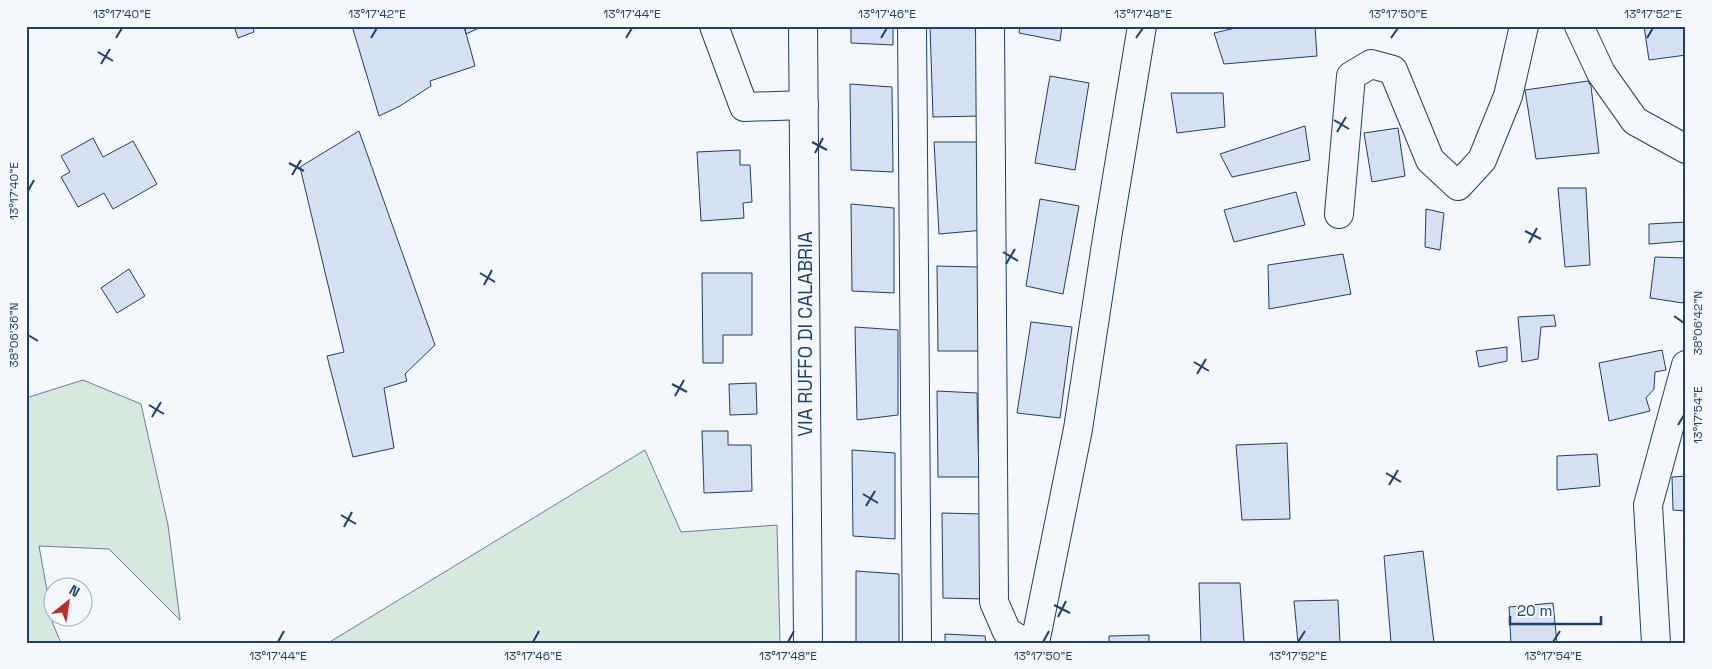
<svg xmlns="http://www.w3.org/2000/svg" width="1712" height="669" font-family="'Space Grotesk',sans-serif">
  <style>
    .green { fill: #d7e8df; stroke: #687fa3 }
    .building { fill: #d5e0f0; stroke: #1d3f73 }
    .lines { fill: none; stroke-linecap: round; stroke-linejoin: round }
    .minor-casing { stroke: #1d3f73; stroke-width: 30 }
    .tertiary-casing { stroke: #1d3f73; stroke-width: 30 }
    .minor { stroke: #f4f7fb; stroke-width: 28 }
    .tertiary { stroke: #f4f7fb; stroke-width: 28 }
    .ticks { fill: none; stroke: #1d3f73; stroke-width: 2 }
    .labels { text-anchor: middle; stroke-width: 4; stroke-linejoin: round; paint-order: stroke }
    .street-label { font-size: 19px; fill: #1d3f73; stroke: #f4f7fb }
    .neatline { fill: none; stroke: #1d3f73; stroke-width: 2 }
    .ticks-label { font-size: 12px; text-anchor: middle; fill: #1d3f73 }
  </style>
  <rect width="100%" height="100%" fill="#f4f7fb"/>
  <path class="green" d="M83,380l58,24 27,121 12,95 -71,-71 -70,-3 14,78 8,19h-35v-245z
    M645,450l36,82 96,-7 3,118h-452z"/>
  <path class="building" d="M234,26h19l1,6 -16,6z
    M352,26h112l11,40 -45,15 1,5 -31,20 -21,10z
    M464,26h17v1l-15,7z
    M851,26h42v19l-42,-2z
    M930,26h48l3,90 -48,1z
    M1020,26h42l-2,15 -41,-8z
    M1244,26h71l2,30 -93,8 -10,-31z
    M1644,26h42v29l-37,5z
    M1050,76l39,7 -14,87 -40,-7z
    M1588,81l3,5 8,67 -63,6 -11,-69z
    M850,84l42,3 1,85 -42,-2z
    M1171,93h52l2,34 -48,6z
    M1305,126l5,34 -78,17 -12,-23z
    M1398,128l7,48 -33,6 -8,-49z
    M359,131l76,214 -30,29 2,7 -23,7 10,60 -41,9 -26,-101 17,-4 -44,-185z
    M93,138l10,19 30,-16 24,43 -44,25 -9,-16 -26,14 -17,-30 9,-5 -9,-16z
    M934,142h43l7,88 -45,4z
    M740,150v15h10l2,37 -9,1 1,15 -43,3 -4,-69z
    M1558,188h28l4,77 -25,2z
    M1296,192l9,33 -71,17 -10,-32z
    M1040,199l39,7 -16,88 -37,-8z
    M851,204l43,4v85l-42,-2z
    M1426,209l18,4 -4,37 -15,-3z
    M1686,222v19l-37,3v-20z
    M1343,254l8,40 -82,15 -1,-44z
    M1655,257l31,1v33l-3,12 -33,-5z
    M937,266l41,1 1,84h-41z
    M129,269l16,27 -28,17 -16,-25z
    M702,273h50v62h-29v28h-20z
    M1554,315l2,11 -15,1 -3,32 -16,3 -4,-45z
    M1031,322l41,5 -12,91 -43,-5z
    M855,327l43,3v85l-41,5z
    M1507,347v14l-28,6 -3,-16z
    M1662,350l4,20 -11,2 -1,17 -8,9 4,13 -41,10 -10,-58z
    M756,383l1,31 -27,1 -1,-31z
    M937,391l40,2 2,84h-41z
    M702,431h26v14h23l1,46 -48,2z
    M1287,443l3,76 -48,1 -6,-75z
    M852,450l43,3v86l-42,-3z
    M1597,454l3,32 -43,4v-34z
    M1686,476v35l-13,-1 -1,-33z
    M942,513l41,1 1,85 -41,-1z
    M1423,551l11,92h-43l-7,-87z
    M856,571l43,3v69h-43z
    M1199,583h41l4,60h-43z
    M1338,600l2,43h-42l-4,-42z
    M1553,603l4,40h-46l-2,-36z
    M945,634l40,2 1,7h-41z
    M1149,635v8h-40v-7z"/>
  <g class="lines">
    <g class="minor-casing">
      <path id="minor" d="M714,26l30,81 60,-2
        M912,26l5,617
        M990,26l4,576 13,30 19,11
        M1579,26l22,47 34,48 51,28
        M1339,214l12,-138 20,-12 22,6 37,90 28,26 24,-26 26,-64 16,-70
        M1035,643l43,-214 29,-191 35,-212"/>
    </g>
    <g class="tertiary-casing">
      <path id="tertiary" d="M803,26l5,617
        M1656,643l-8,-138 38,-140"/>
    </g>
    <use href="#minor" class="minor"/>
    <use href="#tertiary" class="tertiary"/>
  </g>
  <path class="ticks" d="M116,38l6,-10M371,38l6,-10M626,38l6,-10M881,38l6,-10M1136,38l7,-10M1391,38l7,-10M1647,38l6,-10M98,52l15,9M101,64l9,-15M1334,120l15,9M1337,132l9,-15M812,142l15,8M815,153l8,-15M289,163l15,8M292,175l9,-15M28,191l6,-11M1525,231l16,8M1529,243l8,-15M1003,252l15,9M1006,264l9,-15M480,273l15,9M484,285l8,-15M1674,316l10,7M28,335l10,6M1194,362l15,9M1197,374l9,-15M672,384l15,8M675,396l9,-16M149,405l15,9M152,417l9,-15M1678,425l6,-10M1386,473l15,9M1389,485l9,-15M863,494l15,9M866,506l9,-15M341,515l15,9M344,527l8,-15M1054,605l16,8M1058,617l8,-16M278,642l6,-11M533,642l6,-11M788,642l6,-11M1043,642l6,-11M1298,642l7,-11M1553,642l7,-11"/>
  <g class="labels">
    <g class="street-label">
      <text transform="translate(805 334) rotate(-90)" y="7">VIA RUFFO DI CALABRIA</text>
    </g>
  </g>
  <rect width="1712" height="669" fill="none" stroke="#f4f7fb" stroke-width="55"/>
  <g transform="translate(68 602) rotate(30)"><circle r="24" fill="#f4f7fb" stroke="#9eadc5"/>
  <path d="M0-4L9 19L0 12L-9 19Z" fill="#c62828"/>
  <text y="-8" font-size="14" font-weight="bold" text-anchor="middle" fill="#1d3f73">N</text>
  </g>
  <path d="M1510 616v8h91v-8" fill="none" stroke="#1d3f73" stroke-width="2.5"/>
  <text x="1517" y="616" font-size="15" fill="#1d3f73" stroke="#f4f7fb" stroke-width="4" paint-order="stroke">20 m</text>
  <rect x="28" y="28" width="1656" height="614" class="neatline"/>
  <g class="ticks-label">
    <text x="122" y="18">13°17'40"E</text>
    <text x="377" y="18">13°17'42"E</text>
    <text x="632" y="18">13°17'44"E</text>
    <text x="887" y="18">13°17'46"E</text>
    <text x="1143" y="18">13°17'48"E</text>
    <text x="1398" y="18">13°17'50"E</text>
    <text x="1653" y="18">13°17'52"E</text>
    <text transform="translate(14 191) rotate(-90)" y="4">13°17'40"E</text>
    <text transform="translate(1698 323) rotate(-90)" y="4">38°06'42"N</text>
    <text transform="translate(14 335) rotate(-90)" y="4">38°06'36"N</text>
    <text transform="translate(1698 415) rotate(-90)" y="4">13°17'54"E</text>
    <text x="278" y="660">13°17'44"E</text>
    <text x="533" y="660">13°17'46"E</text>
    <text x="788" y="660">13°17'48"E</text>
    <text x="1043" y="660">13°17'50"E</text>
    <text x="1298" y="660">13°17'52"E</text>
    <text x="1553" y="660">13°17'54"E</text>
  </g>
</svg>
